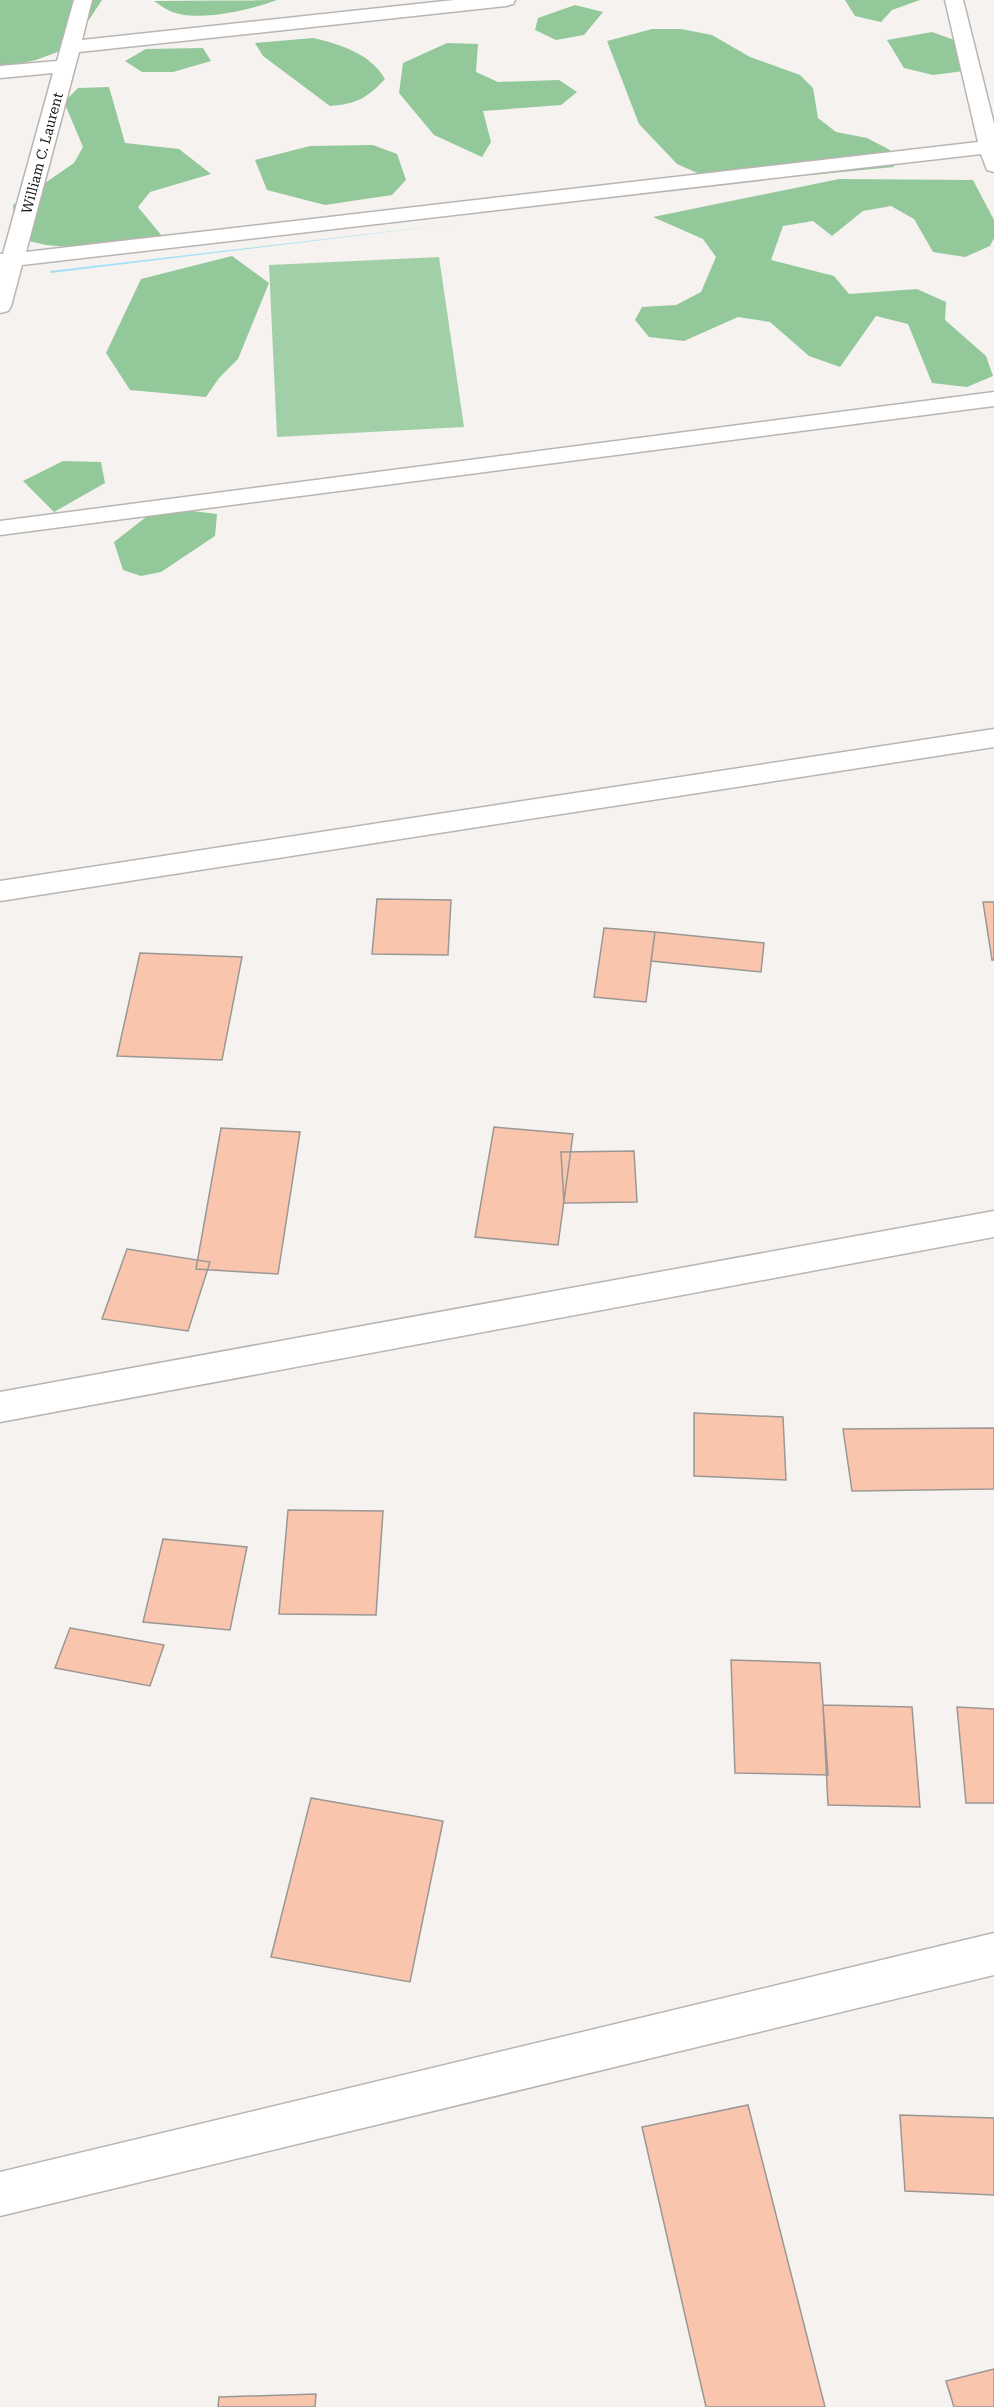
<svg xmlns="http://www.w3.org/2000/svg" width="994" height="2407" font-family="'Roboto Serif',serif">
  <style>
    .green { fill: #a1d0a8 }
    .forest { fill: #92c89a }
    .water { fill: #a4e0f7 }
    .building { fill: #f9c5ac; stroke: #9b9795; stroke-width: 1.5 }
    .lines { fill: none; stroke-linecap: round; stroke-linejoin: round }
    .minor-casing { stroke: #b9b5b2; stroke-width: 3 }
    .minor { fill: #fff; fill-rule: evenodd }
    .labels { text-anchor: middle; stroke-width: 4.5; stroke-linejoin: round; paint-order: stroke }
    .far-street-label { font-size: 14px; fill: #141312; stroke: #fff }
  </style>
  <rect width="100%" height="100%" fill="#f6f2ef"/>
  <path class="green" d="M439,257l25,170 -187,10 -8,-172z"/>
  <path class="forest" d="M0,0h102l-31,47 -35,13 -36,8z
    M277,0c-27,10 -79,23 -107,11 -5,-2 -11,-7 -16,-10z
    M845,0h75l-28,10 -11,12 -26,-6z
    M575,5l28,7 -19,23 -28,5 -21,-10 3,-12z
    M652,29h29l31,6 38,22 50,18 13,13 5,30 18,14 31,6 23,12 4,17 -125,12 -65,-3 -27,-12 -38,-40 -32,-83z
    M932,32l28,10 4,29 -31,4 -29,-7 -17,-28z
    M313,38c27,6 58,16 72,41 -18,19 -28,25 -55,27l-67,-50 -8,-13z
    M447,43l31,1 -2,28 22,10 61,-2 18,12 -16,13 -78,6 8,31 -9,15 -48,-22 -35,-42 4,-30z
    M203,48l8,13 -38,11h-31l-17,-11 21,-12z
    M109,87l16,56 54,6 32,25 -61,18 -12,15 24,29 -69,13 -47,-4 -30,-7 -3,-33 61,-42 9,-16 -19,-45 14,-14z
    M373,145l24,9 9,26 -14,15 -67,10 -58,-15 -12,-30 55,-14z
    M839,179l134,1 21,40v18l-4,8 -25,11 -32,-5 -19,-33 -23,-13 -28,5 -31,25 -19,-15 -30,5 -12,34 63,16 15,18 68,-5 29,13 -1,18 41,36 7,20 -26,11 -35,-4 -24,-59 -32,-8 -36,51 -31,-11 -39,-34 -32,-5 -54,24 -35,-4 -14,-17 7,-13 34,-2 25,-13 15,-35 -13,-18 -50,-22z
    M232,256l37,27 -31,76 -19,19 -13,19 -76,-7 -24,-37 35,-74z
    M63,461l38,1 4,21 -51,29 -31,-31z
    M159,507l58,7 -2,22 -54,36 -20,4 -18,-6 -9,-28z"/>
  <path class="water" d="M461,223l-410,50 -1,-2z"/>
  <path class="building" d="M377,899l74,1 -3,55 -76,-1z
    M983,902h11v58h-2z
    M604,928l51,4 -9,70 -52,-5z
    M655,932l109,11 -3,29 -110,-11z
    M140,953l102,4 -20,103 -105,-4z
    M494,1127l79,7 -15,111 -83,-8z
    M221,1128l79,4 -22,142 -82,-5z
    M634,1151l3,51 -73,1 -3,-51z
    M127,1249l83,13 -22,69 -86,-12z
    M694,1413l89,4 3,63 -92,-4z
    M994,1428v61l-142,2 -9,-62z
    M288,1510l95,1 -7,104 -97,-1z
    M163,1539l84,8 -17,83 -87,-8z
    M70,1628l94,17 -14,41 -95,-18z
    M731,1660l89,3 8,112 -93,-2z
    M823,1705l89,2 8,100 -92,-2z
    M957,1707l37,2v94h-28z
    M311,1798l132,23 -33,161 -139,-25z
    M748,2105l77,302h-119l-64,-280z
    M900,2115l94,3v77l-89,-4z
    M994,2369v38h-40l-8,-26z
    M316,2394l-1,13h-97l1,-10z"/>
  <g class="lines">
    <g class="minor-casing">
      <path id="minor" d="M74,0h18l-10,40 372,-40h61l-2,4 -7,2 -427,46 -53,200 952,-110 -33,-142h18l31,124v48l-7,-2 -6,-16 -959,111 -11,41 -3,5 -8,2v-59h3l50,-181 -53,5v-12l57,-5z
        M994,392v14l-994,129v-14z
        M994,729v18l-994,154v-20z
        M994,1211v26l-994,185v-30z
        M994,1933v42l-994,241v-44z"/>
    </g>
    <use href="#minor" class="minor"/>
  </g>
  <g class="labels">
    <g class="far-street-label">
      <text transform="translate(42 153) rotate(-75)" y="5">William C. Laurent</text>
    </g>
  </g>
</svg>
